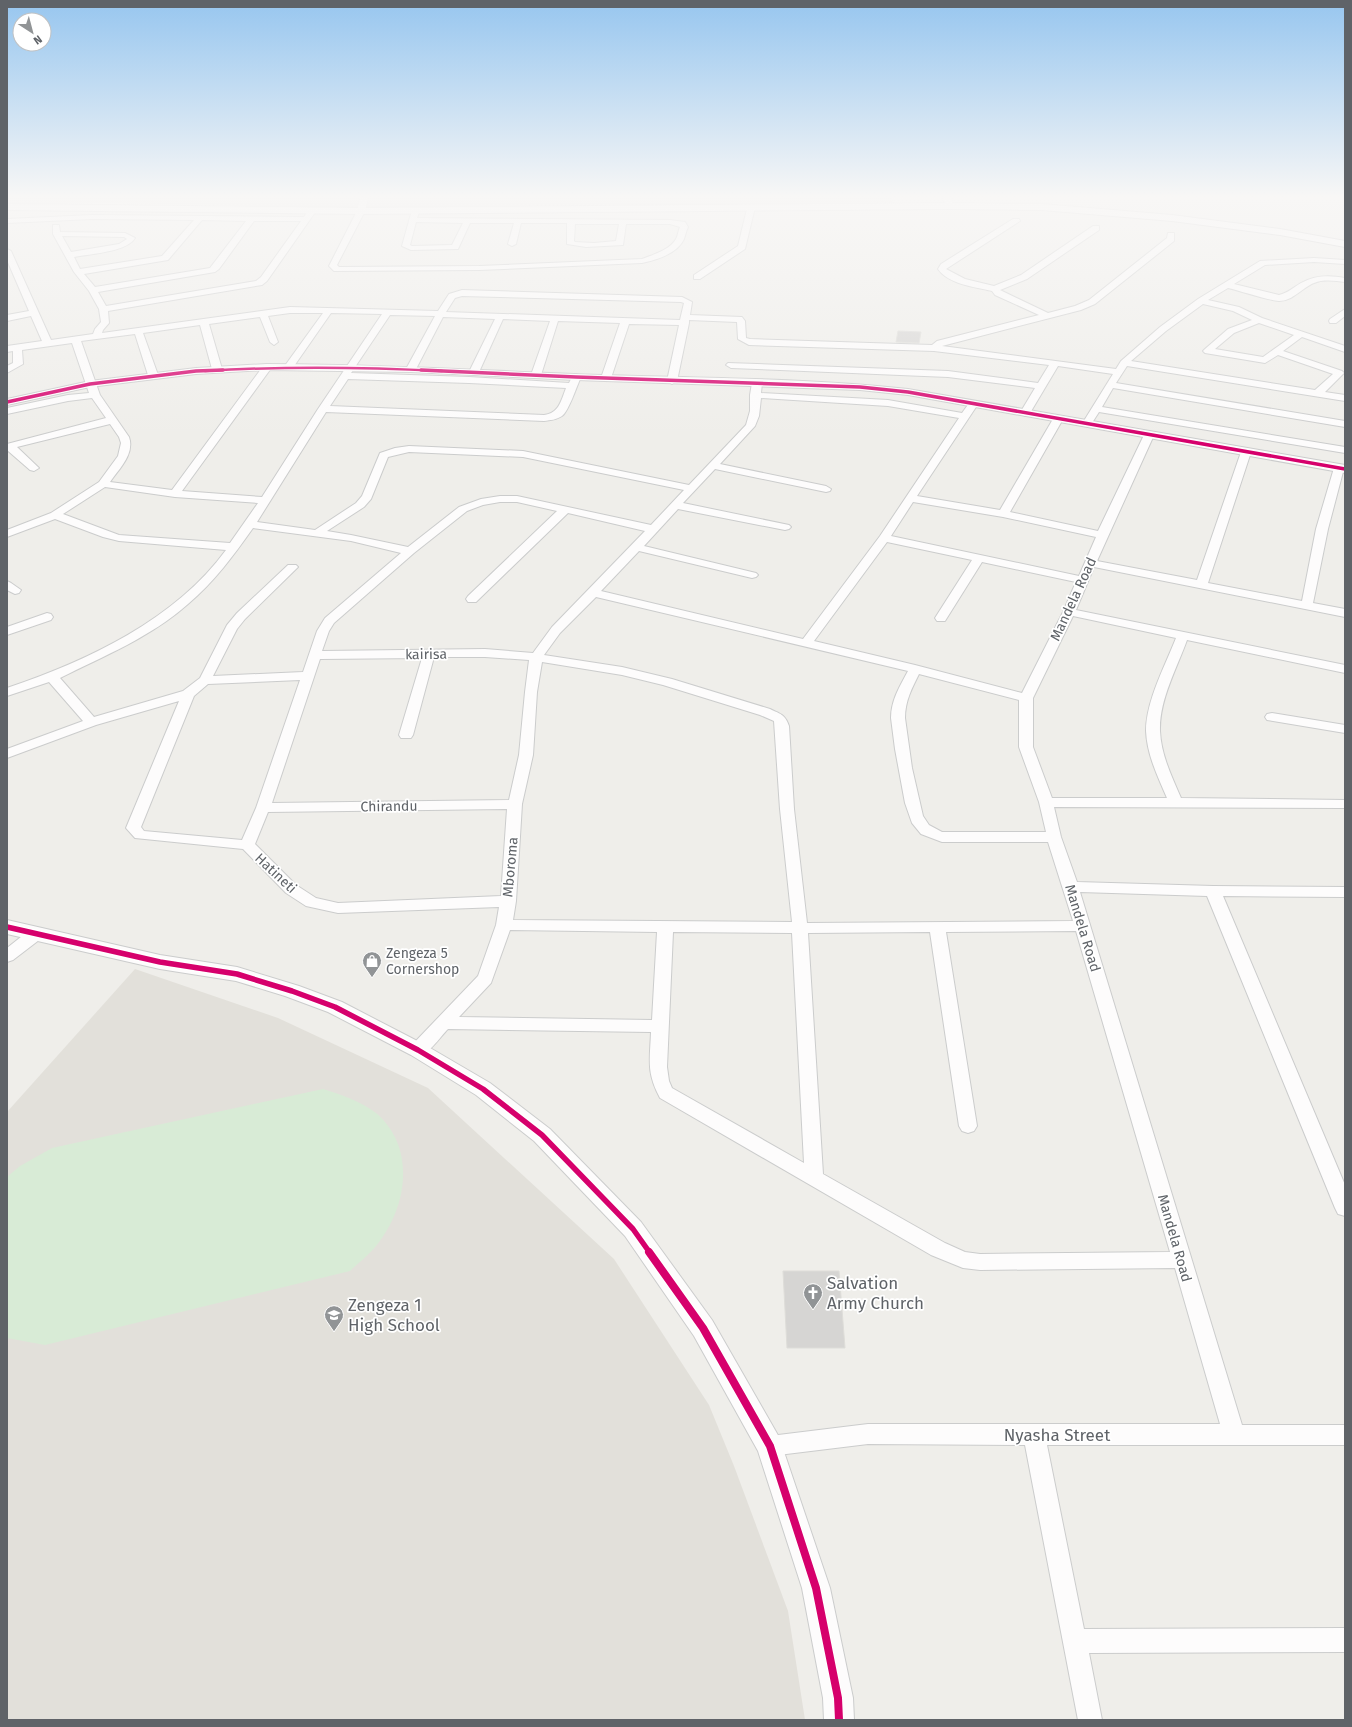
<svg xmlns="http://www.w3.org/2000/svg" width="1352" height="1727" font-family="'Fira Sans',sans-serif">
  <style>
    .industrial { fill: #dfddda }
    .education { fill: #e2e0da }
    .green { fill: #d8ebd6 }
    .building { fill: #d6d5d3; stroke: #deddd9 }
    .lines { fill: none; stroke-linecap: round; stroke-linejoin: round }
    .minor-casing { stroke: #cbcccc; stroke-width: 2 }
    .tertiary-casing { stroke: #cbcccc; stroke-width: 2 }
    .secondary-casing { stroke: #cacacb; stroke-width: 2 }
    .minor { fill: #fdfcfc; fill-rule: evenodd }
    .tertiary { fill: #fdfcfc; fill-rule: evenodd }
    .secondary { fill: #fdfcfc; fill-rule: evenodd }
    .cycleway-far3-casing { stroke: #fff; stroke-width: 4 }
    .cycleway-far2-casing { stroke: #fff; stroke-width: 5 }
    .cycleway-far1-casing { stroke: #fff; stroke-width: 8 }
    .cycleway-casing { stroke: #fff; stroke-width: 10 }
    .cycleway-far3 { stroke: #d6006c; stroke-width: 2.5 }
    .cycleway-far2 { stroke: #d6006c; stroke-width: 3.5 }
    .cycleway-far1 { stroke: #d6006c; stroke-width: 5.5 }
    .cycleway { stroke: #d6006c; stroke-width: 8 }
    .labels { text-anchor: middle; stroke-width: 3.5; stroke-linejoin: round; paint-order: stroke }
    .street-label { font-size: 14px; fill: #5f6368; stroke: #fff }
    .poi-label { font-size: 14px; fill: #5f6368; stroke: #fff; text-anchor: start }
    .near-poi-label { font-size: 17px; fill: #5f6368; stroke: #fff; text-anchor: start }
    .near-street-label { font-size: 17px; fill: #5f6368; stroke: #fff }
  </style>
  <rect width="100%" height="100%" fill="#efeeea"/>
  <path class="industrial" d="M7,195h882l5,8 -524,5 -363,-7z"/>
  <path class="education" d="M135,969l143,49 150,70 186,171 95,146 25,61 54,145 17,109h-798v-608z"/>
  <path class="green" d="M323,1089c19,6 37,12 53,24 41,35 31,95 0,133 -7,9 -18,17 -26,25l-305,74 -38,-7v-161l13,-11 32,-18z"/>
  <path class="building" d="M898,331l23,1 -2,11 -23,-1z
    M783,1271h56l6,77h-58z"/>
  <g class="lines">
    <g class="minor-casing">
      <path id="minor" d="M361,195h8l-4,16 -28,54 2,2 140,-1 163,-7c10,-4 28,-9 34,-20 2,-3 2,-8 4,-12l-10,-3h-44l-3,21 -37,2 -19,-3v-21h-46l-5,21 -4,2 -4,-2 6,-21h-44l-12,26 -47,1 -9,-4 10,-36 4,-2 4,2 -3,8 253,2 15,2 3,5c-2,4 -3,9 -4,12 -7,15 -28,21 -42,24l-163,7 -145,1 -5,-5 28,-55zM416,222l47,1 -11,22 -40,1 -2,-1zM575,224h44l-3,17 -22,2 -19,-1 -1,-1z
        M942,195h8l4,11 -1,2h-6z
        M748,205h3l4,2 -10,42 -45,30h-6v-4l44,-29z
        M309,209h3l4,2 -49,70 -5,4 -154,26 1,12 -6,7 -1,3 188,-26 148,4 11,-17 13,-4 220,7 10,5 -2,13 52,2 3,4 1,17 4,1 182,6 5,-4 102,-26 -44,-20 -3,-4c-17,-4 -44,-7 -54,-22l3,-5 72,-45h6l1,2 -74,48 19,10 29,7 27,-11 72,-49h6v4l-72,49 -27,11 48,23 27,-7 14,-6 78,-62 1,-5h6v8l-79,63 -14,6 -139,36 174,23 5,-8 39,-34 38,-28 62,-38 54,-3 31,2v4l-31,-2 -49,3 -31,19 45,11c9,-2 15,-8 22,-12 14,-8 29,-8 44,-5v4c-10,-1 -21,-3 -31,1 -11,4 -21,18 -35,18 -12,-1 -38,-10 -51,-13l-20,12 31,7 23,11 83,28v6l-43,-15 -19,14 59,20 2,2 -19,19 20,3v6l-218,-35 -11,17 229,38v6l-232,-39 -11,19 243,40v6l-246,-41 -9,14h-6l-2,-2 31,-50 -55,-8 -28,47 -5,3 -5,-3 15,-25 -87,-11 -217,-9 -5,-3 2,-2 220,8 90,12 11,-18 -115,-14 -185,-6 -11,-6 -1,-17 -48,-2v3l-12,58 -5,3 -5,-3 12,-56 -50,-1 -18,54 -5,3 -5,-3 19,-55 -62,-2 -17,54 -5,3 -5,-3 19,-54 -47,-2 -24,53 -5,3 -5,-3 26,-53 -52,-2 -27,52 -5,3 -5,-3 29,-53 -45,-1 -39,58 118,4 100,6 4,-8 3,-1 5,3c-4,8 -12,34 -19,39 -6,4 -11,4 -18,5l-218,-9 -69,110 58,8 41,-27 6,-7 18,-43 15,-5 14,-2 114,5 166,34 57,-60 4,-14v-16l2,-12 5,-3 5,3 -1,10 127,7 74,13 8,-11h6l2,2 -61,92 83,14 53,-91 5,-3 3,1 2,2 -53,93 88,19 46,-96 1,-2h8l1,2 -57,126 100,19 44,-128 5,-3 4,1 1,2 -43,131 94,18 14,-72 18,-61 5,-3 4,1 1,2 -16,61 -15,74 32,6v8l-251,-50 -18,43 269,55v8l-158,-33c-10,28 -28,60 -27,91 1,24 12,46 21,67l164,2v8l-291,-1 7,30 16,45 136,4 132,1v10l-122,-1 122,289v31l-7,-2 -3,-6 -128,-312 -127,-4 162,533h103v20h-298l37,184 261,-1v24l-256,1 13,67h-24l-53,-275 -157,-1 -98,12 -8,-3 -3,-7 3,-7 8,-3 98,-12h352l-45,-156 -195,2 -17,-2 -32,-13 -271,-157c-14,-26 -10,-38 -9,-66l-203,-3c-10,10 -21,30 -36,26l-3,-5 3,-5 66,-69 18,-51 3,-18 -161,6 -32,-7 -20,-13 -43,-44 -108,-11 -9,-10 53,-127 -83,24 -89,33v-9l76,-28 -34,-39 -42,14v-8c80,-27 168,-68 219,-138l-107,-9 -16,-4 -48,-18 -48,18v-7l44,-17 48,-31 19,-26 3,-13 -2,-6 -9,-13 -93,23 22,21 -5,3 -4,-1 -23,-20v-6l99,-26 -14,-20 -24,3 -61,13v-6l61,-13 21,-2 -17,-50 -50,7 1,14 -16,9v-7l6,-3v-12l-6,1v-6l35,-5 -11,-25 -24,5v-6l22,-4 -22,-51v-11l4,2 40,89 42,-6 2,-5 6,-7 -2,-13 -10,-18 -15,-19 -21,-38v-9h6l1,7 65,1 10,5c-8,14 -46,16 -61,19l6,12 82,-13 32,-36 -102,-1 -85,4v-4l85,-4 212,2zM202,220l44,1 -36,47 -115,19 -11,-13 84,-14zM254,221h47l-40,56 -5,4 -150,25 -8,-14 117,-20 4,-3zM62,236l62,1 3,2 -8,5 -48,8zM462,296l219,6 3,1 -4,17 -234,-8 9,-14zM1203,304l30,7 19,9 -24,9 -23,20 -2,2 2,2 60,10 13,-8 55,19 -18,16 -184,-29 35,-30zM290,313h33l-39,54 5,3 3,-1 39,-56 51,1 -64,95 -56,88 -80,-6 90,-124 -5,-3 -3,1 -92,125 -62,-8c9,-13 25,-28 19,-45l-29,-42 -19,-54 54,-7 13,41 5,3 5,-3 -15,-42 57,-8 12,44 5,3 5,-3 -13,-45 51,-7 10,25 4,3 4,-3 -10,-26zM1259,323l35,12 -31,22 -48,-8 19,-16zM348,379l121,4 97,5c-5,13 -7,25 -22,27l-214,-9zM761,398l127,8 71,12 -79,118 -77,103 -202,-48 38,-40 113,27 4,-1 2,-2 -2,-2 -112,-27 34,-37 107,21 4,-1 2,-2 -2,-2 -106,-22 32,-34 111,23 4,-1 1,-2 -5,-3 -106,-22 35,-38 4,-10zM409,452l114,5 161,33 -33,35 -134,-29h-17l-19,3 -22,8 -51,40 -57,-12 -24,-4 37,-24 7,-8 17,-42zM105,487l70,10 83,6 -28,40 -111,-8 -56,-21zM500,502h17l40,9 -89,85 -2,3 2,3h8l92,-89 77,18 -93,96 -19,26 -48,-4 -163,2 7,-20 5,-8 80,-70 53,-42 16,-6zM913,502l90,15 93,20 -17,39 -188,-40zM253,528l98,13 50,12 -76,65 -8,13 -14,41 -90,4 24,-47 8,-10 51,-50 2,-2 -2,-2h-8l-51,48 -10,12 -27,53 -17,13 -89,26 -34,-39c44,-22 91,-41 128,-74 26,-22 46,-49 65,-76zM887,542l85,18 -37,58 2,3h8l37,-59 94,20 -13,30 -41,81 -107,-28 -101,-24zM596,597l312,74c-8,15 -17,29 -17,47l4,31 10,54 7,20 9,11 21,8h106l25,79 -266,2 -13,-114 -5,-83c-4,-12 -9,-12 -19,-17l-98,-30 -50,-12 -78,-12 16,-22zM1073,616l103,22c-11,28 -30,63 -30,93 1,24 12,46 21,67h-115l-19,-51v-49zM434,657h51l44,3 -4,32 -6,63 -10,45 -237,3 48,-144 102,-1 -23,77 2,3h10l2,-3zM542,662l80,13 41,10 97,30 14,6 6,88 12,113 -279,-2 3,-19 6,-97 11,-49 4,-63zM919,674l100,26v47l20,55 7,30h-104l-13,-7 -6,-9 -11,-48 -7,-50c0,-17 7,-30 14,-44zM300,680l-44,128 -14,32 -98,-9 -3,-4 53,-131 14,-12zM507,809l-6,87 -163,7 -22,-5 -20,-13 -41,-41 13,-32zM510,930l147,2 -5,88 -193,-3 32,-34zM1076,931l94,321 -190,2 -15,-2 -20,-9 -122,-69 -15,-241 122,-1 29,194 3,5 6,2 6,-2 3,-5 -31,-194zM673,932l119,1 12,230 -132,-75 -3,-7 -2,-14z
        M1345,309v7l-9,7h-6l-1,-2 1,-2z
        M7,581l4,2 10,7 -2,3 -4,1 -8,-4z
        M47,613l4,1 2,3 -2,3 -44,15v-8z
        M1272,713l73,12v8l-78,-13 -2,-3 2,-3z
        M37,928l6,1 2,4 -2,4 -30,23 -6,2v-14l24,-19z"/>
    </g>
    <g class="tertiary-casing">
      <path id="tertiary" d="M267,364c112,0 223,7 335,11 102,3 205,3 306,14l437,76v8l-437,-78 -48,-5 -284,-10 -165,-8 -144,-2 -71,4 -106,13 -83,18v-6l83,-18 106,-13z
        M7,920l153,35 77,12 62,19 43,16 83,43 65,38 60,46 91,93 71,98 67,117 51,151 23,110 1,22h-30l-1,-22 -21,-110 -44,-137 -64,-115 -69,-100 -91,-95 -58,-46 -65,-40 -83,-43 -43,-16 -49,-15 -76,-12 -153,-35z"/>
    </g>
    <g class="secondary-casing">
      <path id="secondary" d="M950,203l92,1 130,11 108,14 65,12v6l-65,-12 -108,-14 -130,-11 -92,-1 -589,5 -354,-4v-6l354,4z"/>
    </g>
    <use href="#minor" class="minor"/>
    <use href="#tertiary" class="tertiary"/>
    <use href="#secondary" class="secondary"/>
    <g class="cycleway-far3-casing">
      <path id="cycleway-far3" d="M205,371c79,-5 158,-4 237,0"/>
    </g>
    <g class="cycleway-far2-casing">
      <path id="cycleway-far2" d="M421,370l155,7 284,10 48,5 437,77
        M7,402l83,-18 106,-13 27,-1"/>
    </g>
    <g class="cycleway-far1-casing">
      <path id="cycleway-far1" d="M7,927l153,35 77,12 55,17 43,16 83,43 65,39 59,46 91,94 17,24"/>
    </g>
    <g class="cycleway-casing">
      <path id="cycleway" d="M649,1252l54,76 67,118 46,142 22,110 1,22"/>
    </g>
    <use href="#cycleway-far3" class="cycleway-far3"/>
    <use href="#cycleway-far2" class="cycleway-far2"/>
    <use href="#cycleway-far1" class="cycleway-far1"/>
    <use href="#cycleway" class="cycleway"/>
  </g>
  <linearGradient id="sky" x2="0" y2="1"><stop stop-color="#97c6ef"/><stop offset="0.45" stop-color="#f8f7f6"/><stop offset="1" stop-color="#f8f7f6" stop-opacity="0"/></linearGradient>
  <rect width="1352" height="437" fill="url(#sky)"/>
  <defs>
    <g id="shop-pin" transform="scale(1)"><path d="M0 17L-7.5 6A9.5 9.5 0 1 1 7.5 6Z" fill="#919496" stroke="#fff"/><path d="M-5-2.5h2.3a2.7 3.5 0 0 1 5.4 0H5L5.5 6h-11ZM-1.5-2.5h3a1.5 2.3 0 0 0-3 0Z" fill="#fff"/></g>
    <g id="church-pin" transform="scale(1)"><path d="M0 17L-7.5 6A9.5 9.5 0 1 1 7.5 6Z" fill="#919496" stroke="#fff"/><path d="M-1.2-6h2.4v3.5h3.3v2.4h-3.3V6h-2.4V-.1h-3.3v-2.4h3.3Z" fill="#fff"/></g>
    <g id="school-pin" transform="scale(1)"><path d="M0 17L-7.5 6A9.5 9.5 0 1 1 7.5 6Z" fill="#919496" stroke="#fff"/><path d="M0-5L7-2L0 1L-7-2ZM-4 1L0 2.5L4 1V4Q0 6-4 4Z" fill="#fff"/></g>
  </defs>
  <g fill-rule="evenodd">
    <use href="#shop-pin" x="372" y="961"/>
    <use href="#church-pin" x="813" y="1293"/>
    <use href="#school-pin" x="334" y="1315"/>
  </g>
  <g class="labels">
    <g class="street-label">
      <text transform="translate(1073 599) rotate(-65)" y="5">Mandela Road</text>
      <text transform="translate(426 654) rotate(-1)" y="5">kairisa</text>
      <text transform="translate(389 806) rotate(-1)" y="5">Chirandu</text>
      <text transform="translate(510 867) rotate(-85)" y="5">Mboroma</text>
      <text transform="translate(276 873) rotate(43)" y="5">Hatineti</text>
      <text transform="translate(1083 928) rotate(73)" y="5">Mandela Road</text>
      <text transform="translate(1175 1238) rotate(74)" y="5">Mandela Road</text>
    </g>
    <g class="poi-label">
      <text x="386" y="958">Zengeza 5<tspan x="386" dy="16">Cornershop</tspan></text>
    </g>
    <g class="near-poi-label">
      <text x="827" y="1289">Salvation<tspan x="827" dy="20">Army Church</tspan></text>
      <text x="348" y="1311">Zengeza 1<tspan x="348" dy="20">High School</tspan></text>
    </g>
    <g class="near-street-label">
      <text x="1057" y="1441">Nyasha Street</text>
    </g>
  </g>
  <rect width="1352" height="1727" fill="none" stroke="#5f6368" stroke-width="16"/>
  <g transform="translate(32 32) rotate(144)"><circle r="19" fill="#ffffff" stroke="#bfc1c3"/>
  <path d="M0-3L7 15L0 10L-7 15Z" fill="#919496"/>
  <text y="-6" font-size="11" font-weight="bold" text-anchor="middle" fill="#5f6368">N</text>
  </g>
</svg>
